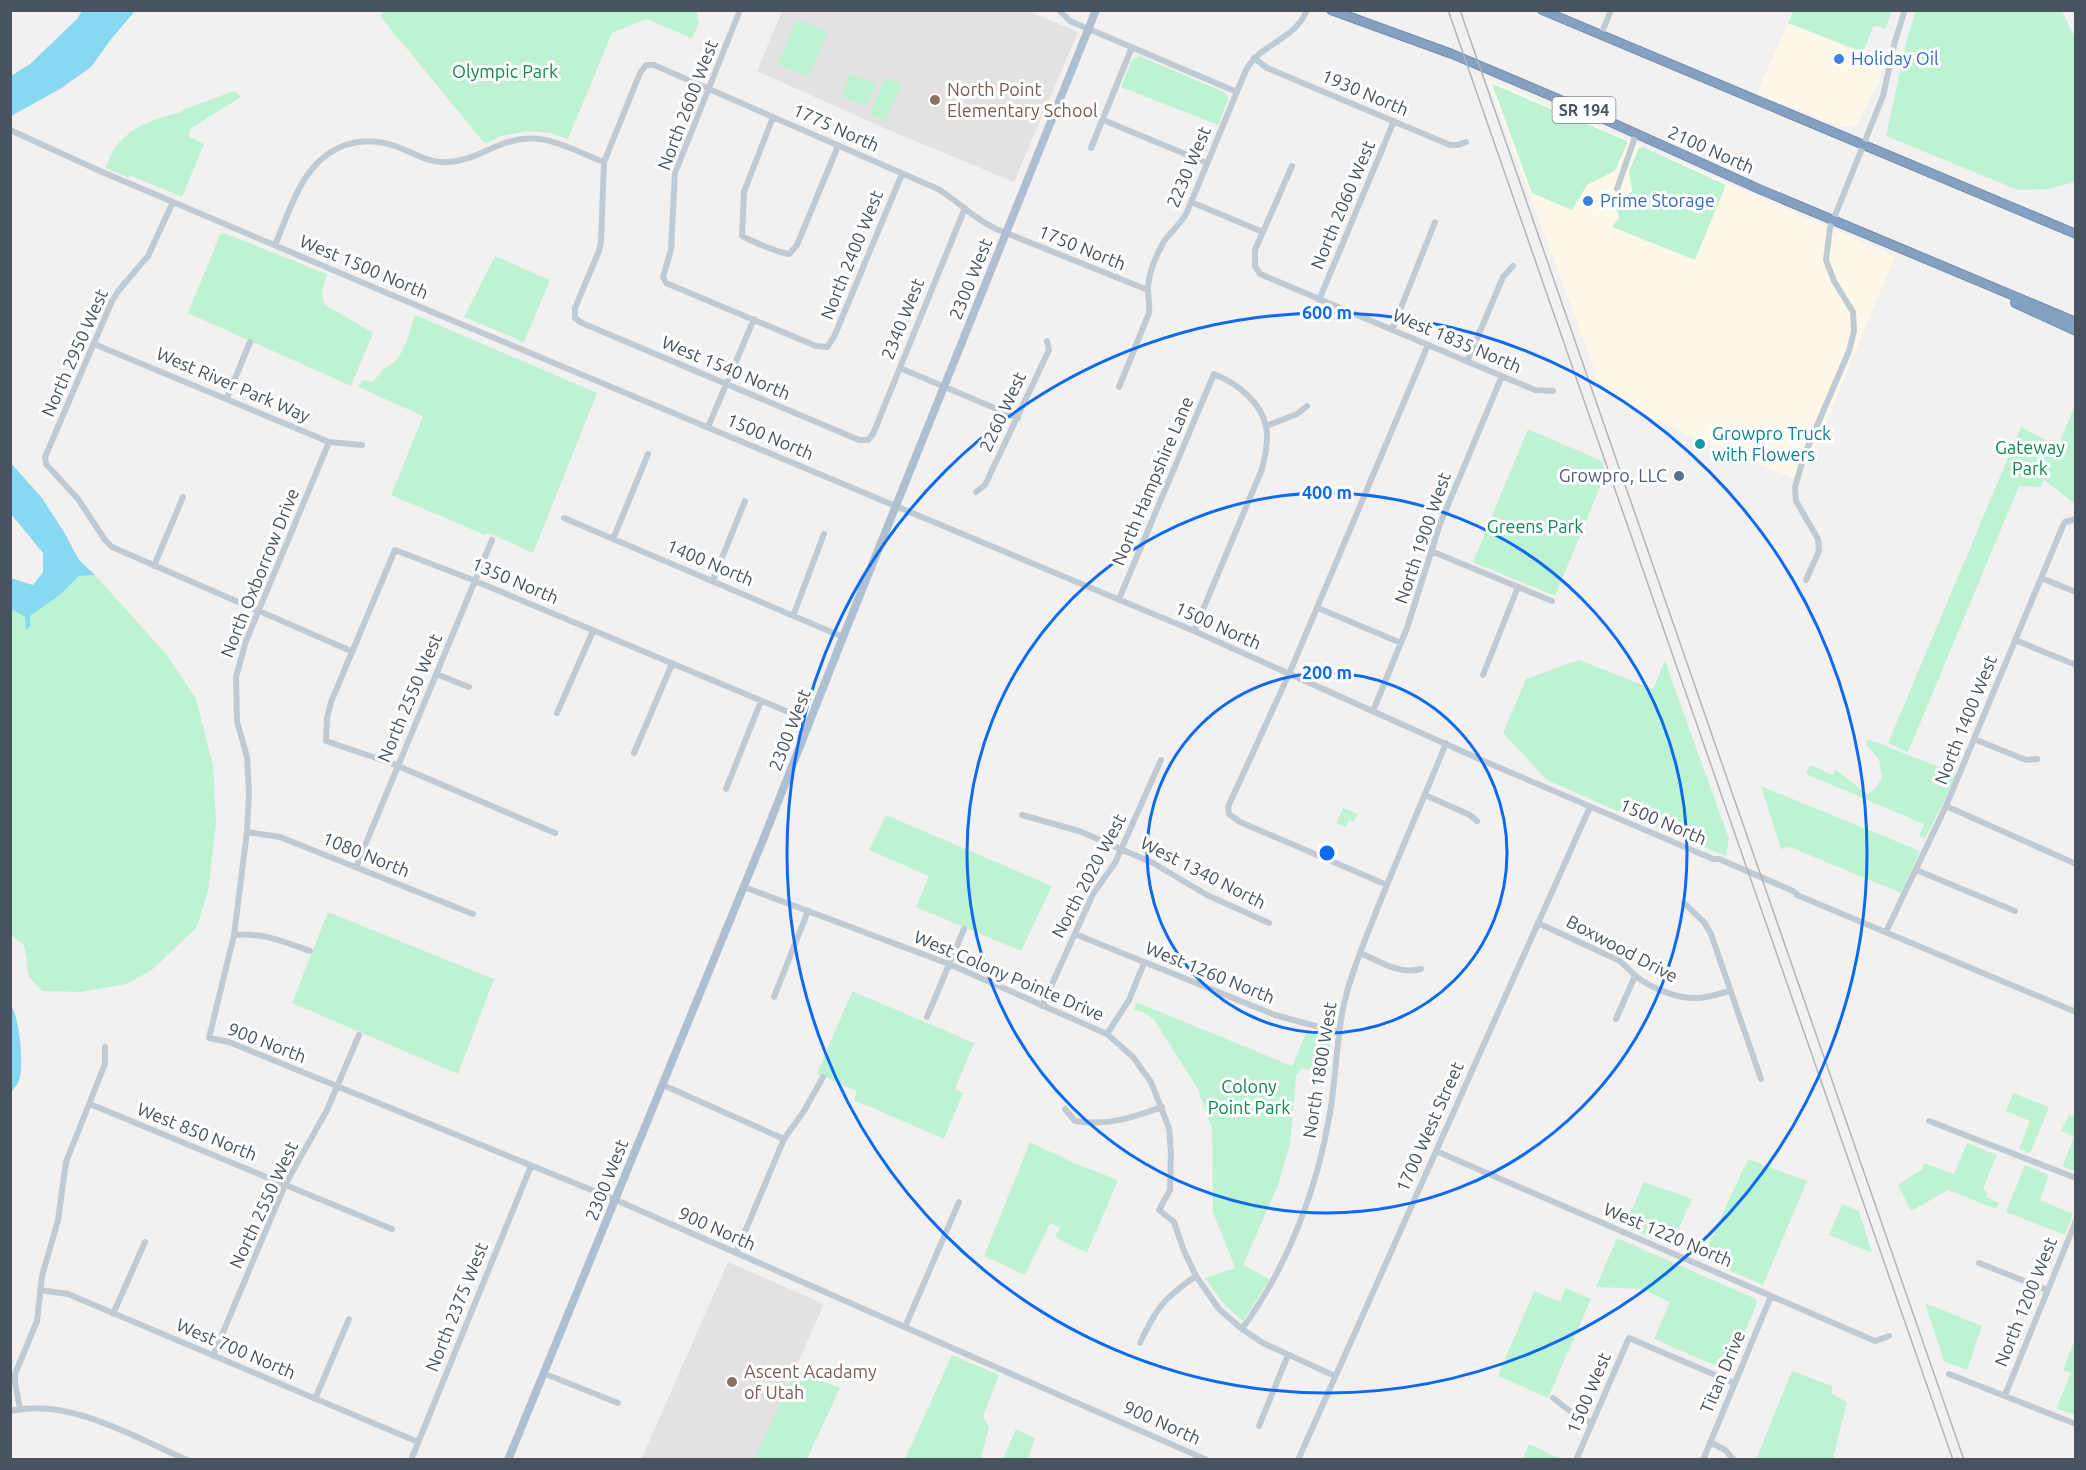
<svg xmlns="http://www.w3.org/2000/svg" width="2086" height="1470" font-family="Ubuntu,sans-serif">
  <style>
    .commercial { fill: #fdf8ea }
    .education { fill: #e4e1e2 }
    .green { fill: #bdf3d3 }
    .water { fill: #87d9f2 }
    .lines { fill: none; stroke-linecap: round; stroke-linejoin: round }
    .highway-casing { stroke: #708cae; stroke-width: 10 }
    .minor { stroke: #c0cad3; stroke-width: 6 }
    .major { stroke: #aebfd1; stroke-width: 8 }
    .highway { stroke: #85a1c2; stroke-width: 8 }
    .rail { stroke: #b2b5bb; stroke-width: 1.5 }
    .ring { fill: none; stroke: #0c6af1; stroke-width: 3 }
    .shop-dot { fill: #3f7fe0; stroke: #fff; stroke-width: 2 }
    .education-dot { fill: #8d6e63; stroke: #fff; stroke-width: 2 }
    .culture-dot { fill: #0f9aa8; stroke: #fff; stroke-width: 2 }
    .service-dot { fill: #5c6f8a; stroke: #fff; stroke-width: 2 }
    .labels { text-anchor: middle; stroke-width: 6; stroke-linejoin: round; paint-order: stroke }
    .shield { fill: #fff; stroke: #7e878f; stroke-width: 1.5 }
    .shield-label { font-size: 16px; font-weight: bold; fill: #47535f }
    .shop-label { font-size: 18px; fill: #366cbe; stroke: #fff; text-anchor: start }
    .park-label { font-size: 18px; fill: #11874f; stroke: #fff }
    .education-label { font-size: 18px; fill: #785e54; stroke: #fff; text-anchor: start }
    .street-label { font-size: 18px; fill: #47535f; stroke: #fff }
    .culture-label { font-size: 18px; fill: #0d838f; stroke: #fff; text-anchor: start }
    .service-label { font-size: 18px; fill: #4e5e75; stroke: #fff; text-anchor: end }
    .centre { fill: #0c6af1; stroke: #fff; stroke-width: 3 }
    .ring-label { font-size: 18px; text-anchor: middle; font-weight: bold; fill: #0c6af1; stroke: #fff; stroke-width: 6; stroke-linejoin: round; paint-order: stroke }
  </style>
  <rect width="100%" height="100%" fill="#f3f0f0"/>
  <path class="commercial" d="M1788,23l96,39 -5,20 -22,42 -6,3h-11l-83,-34z
    M1487,79l408,177 -77,185 -21,39 -113,-47 -80,-38z"/>
  <path class="education" d="M782,11h246l50,21 -64,150 -130,-54 -127,-57z
    M728,1262l96,42 -69,155 -114,1z"/>
  <path class="green" d="M385,10h311l3,13 -7,15 -46,-19 -34,14 -44,106 -17,-6 -23,-2 -27,5 -16,8 -105,-128z
    M1793,11v-1l99,1 -7,18 -8,-3 -4,1 -10,25 -75,-29z
    M1916,11h146l13,27v144l-27,7 -30,1 -132,-54 21,-97z
    M797,19l31,13 -20,45 -30,-13z
    M1139,56l87,37 2,7 -10,25 -97,-38 11,-27z
    M850,73l26,10 -9,22 -2,1 -24,-10z
    M885,77l16,7 -15,37 -16,-7z
    M1492,84l135,57v3l-12,27 -28,14 -15,25 -40,-17z
    M234,91l7,6 -51,32 -1,8 15,7 -22,53 -50,-21v-2l-3,4 -23,-10c9,-30 29,-42 57,-51 8,-3 16,-3 22,-8z
    M1643,147l83,38 -31,75 -83,-33 7,-9 -1,-5 -4,-6 14,-9 4,-7 -3,-20 10,-23z
    M224,233l103,41 -5,18 2,12 49,29 -22,53 -163,-73 32,-78z
    M495,256l55,24 -26,62 -60,-25z
    M415,315l182,78 -64,160 -44,-20 -4,2 -94,-40 32,-79 -65,-29 5,-7 9,2 7,-7 3,-6c22,-6 26,-35 33,-54z
    M2075,405v99l-31,-24 -3,7 -22,-1 -111,266 -20,-9 133,-316 37,19z
    M1528,429l74,32 4,12 -51,123 -82,-34z
    M95,575l72,80 29,44 17,66 3,58 -8,67 -11,37 -45,43 -26,14 -46,8 -38,-1 -13,-14 -5,-32 -13,-10 -1,-326 15,8 1,12 4,-3v-10l30,-21 19,-19z
    M1579,660l74,29 12,-28 64,178 -3,17 -75,-30 -104,-46 -44,-47 23,-54z
    M1868,739l88,35 -14,32 -17,32 -6,-2 5,-12 -118,-50 4,-9 23,10 2,-6 32,25 8,-5 7,-11 -3,-19 -13,-14z
    M1761,786l159,65 -19,42 -111,-46 -9,2z
    M1343,808l15,6 -4,8 -5,-2 -3,7 -10,-4z
    M886,815l166,71 -31,65 -105,-44 13,-31 -60,-26z
    M328,912l166,67 -36,95 -166,-71z
    M852,991l122,52 -19,46 8,4 -19,46 -90,-39 3,-9 -40,-17z
    M1136,1002l156,64 14,-33 25,5 -2,36 -27,-6 -6,8 -6,69 -13,43 -34,77 27,14 -27,42 -20,-18 -18,-25 30,-10 -22,-56 -1,-83 -14,-40 -42,-66 -7,-8 -15,-6z
    M2013,1093l36,14 -19,46 -11,-4 11,-28 -24,-10z
    M2069,1115l6,2v54l-11,-4 -1,-3 11,-27 -13,-6z
    M1030,1142l44,21 44,17 -31,73 -32,-16 5,-9 -10,-5 -25,52 -41,-19z
    M1967,1143l30,12 -14,34 4,3 -1,5 13,6 -3,6 -48,-19 -37,21 -13,-26 24,-16 2,-6 30,11z
    M1748,1159l59,22 -44,104 -61,-27z
    M2025,1165l24,10 -9,25 33,14 -8,21 -59,-23z
    M1644,1182l48,17 -21,47 -47,-20z
    M1842,1204l17,7 13,42 -43,-18z
    M1617,1238l139,61 1,4 -27,65 -7,1 -69,-30 16,-37 -29,-13 -45,-2z
    M1566,1288l25,11 -43,99 -50,-22 36,-85 26,11z
    M1925,1303l57,23 -15,44 -23,-9z
    M2074,1342h2l-1,73 -19,-7 15,-35 -8,-3z
    M952,1355l47,20 -16,41 6,11 -8,32h-76z
    M795,1370l45,18 -33,71h-53z
    M1792,1371l40,15v8l15,8 -14,57h-77z
    M1016,1429l19,9 -7,21h-25z
    M1529,1444l32,15h-38z"/>
  <path class="water" d="M82,11h53l-23,27 -21,29 -31,22 -49,27v-40l19,-12 47,-45z
    M11,463l31,35 22,34 15,28 16,15 -16,1 -19,19 -30,21v10l-4,4 -1,-13 -14,-8v-31l22,7 10,-13v-19l-32,-39z
    M11,1006c9,12 13,60 8,75 -2,4 -6,8 -8,12z"/>
  <g class="lines">
    <g class="highway-casing">
      <path id="highway" d="M1331,10l121,44 123,52 184,83 317,133
        M1542,10l534,224
        M2015,303l61,28"/>
    </g>
    <path class="minor" d="M740,10l-65,163 -4,77 -8,27 3,6 150,63 11,1 7,-10 68,-163
      M1059,10l11,11 167,71
      M1601,35l10,-25
      M1254,58l13,10 183,77h8l8,-3
      M773,117l-29,75 -2,44c16,8 31,15 47,18l8,-9 41,-99
      M1103,120l104,43
      M10,130l90,41 294,125 800,335 292,131 227,97h6l74,32 6,5
      M1091,148l41,-101
      M1292,166l-37,84v16l5,8 275,116 18,1
      M1617,189l19,-55
      M173,202l-25,54 -29,34 -7,11 -67,156 1,7 32,35 27,41 7,7 239,104
      M1191,202l72,30
      M965,208l-92,226 -5,6h-9l-277,-117 -7,-5v-10l24,-57 2,-9 3,-80 36,-89 6,-8h8l284,124c20,12 36,30 58,40l152,61
      M275,245c16,-37 27,-83 68,-99 16,-6 33,-6 49,-1 20,6 35,19 56,17 20,-1 34,-10 52,-17 40,-17 67,3 104,17
      M1319,300l75,-179
      M1392,330l43,-108
      M94,344l235,98 33,3
      M1467,362l36,-85 10,-11
      M900,368l118,50
      M1119,387l30,-74c1,-8 -1,-15 -1,-24 0,-14 8,-33 15,-46 7,-11 18,-19 24,-31l59,-142c15,-27 49,-30 61,-60
      M227,398l23,-56
      M1266,426l31,-12 10,-8
      M708,427l46,-108
      M329,442l-83,199 -10,36 1,44 10,36 2,36 -2,39 -13,103 -25,103 20,4 387,158 591,260
      M976,492l9,-7 64,-135 -2,-9
      M564,518l279,119
      M613,539l35,-85
      M1431,551l121,50
      M154,566l29,-69
      M2041,578l35,14
      M713,580l32,-79
      M1806,580l13,-29 -1,-12 -22,-38 -1,-14 9,-31 45,-105 5,-20 -1,-19 -19,-31 -8,-21 4,-32 53,-132 12,-55 10,-31
      M1119,599l95,-225c22,9 48,28 52,53 3,13 -1,29 -4,42l-68,162
      M1318,608l83,35
      M793,616l31,-82
      M2015,640l61,25
      M436,674l33,13
      M1483,675l35,-88
      M1373,711l34,-83 33,-104 62,-148
      M557,713l36,-82
      M1974,739l52,21 11,-1
      M634,753l38,-89
      M726,789l35,-88
      M1425,795l45,20 7,6
      M1946,806l130,58
      M1022,815l57,16 74,32 54,32 62,28
      M247,832l33,5 193,77
      M555,833l-164,-70 -65,-22 1,-23 4,-16 64,-152 73,28 342,143
      M356,867l136,-327
      M1916,870l99,41
      M1387,885l-147,-63 -11,-8 -1,-7 61,-133 139,-329
      M744,887l205,77 158,70 26,23 18,25 18,46 2,24 -1,38 -11,20 15,12 10,29 12,25 23,33 23,20 21,14 72,33
      M1797,895l279,117
      M1684,903l20,19 7,12 50,145
      M1538,923l80,37c7,5 12,11 18,16 14,12 42,23 61,22 11,0 22,-4 32,-7
      M1886,932l60,-126 116,-278 3,-6 11,-3
      M1075,934l200,81 63,17
      M234,935c27,-3 51,7 76,16
      M1360,953c19,8 39,22 61,16
      M774,997l34,-86
      M1042,1006l51,-112 22,-31 46,-103
      M927,1017l37,-88
      M1616,1019l19,-43
      M1107,1034l22,-34 15,-37
      M663,1085l121,54
      M90,1104l302,125
      M1065,1109l10,12c34,5 56,-3 87,-14
      M1929,1121l147,57
      M1436,1151l439,190 14,-5
      M736,1253l48,-114 20,-28 19,-34
      M1979,1263l68,27
      M40,1290l28,4 350,148
      M113,1314l32,-72
      M905,1327l54,-125
      M1242,1329c46,-63 75,-139 88,-216 7,-41 6,-81 17,-121 8,-29 20,-57 31,-85 22,-55 46,-109 68,-164
      M1140,1343c17,-36 23,-44 56,-67
      M213,1356l72,-171 42,-75 32,-75
      M543,1373l75,30
      M1949,1374l127,50
      M2005,1395l71,-174
      M1553,1398l22,17 17,8
      M315,1399l34,-80
      M20,1409l-5,-26v-9l22,-53 5,-45 16,-56 8,-58 39,-98v-17
      M10,1411c58,-14 125,26 177,49
      M1259,1426l29,-71
      M1710,1442l15,8 9,10
      M411,1460l120,-294
      M1298,1460l292,-653
      M1576,1460l53,-122 105,45
      M1703,1460l68,-164"/>
    <path class="major" d="M508,1460l255,-620 80,-203 253,-627"/>
    <use href="#highway" class="highway"/>
    <path class="rail" d="M1448,10l505,1450
      M1460,10l504,1450"/>
  </g>
  <g class="ring">
    <circle cx="1327" cy="853" r="180"/>
    <circle cx="1327" cy="853" r="360"/>
    <circle cx="1327" cy="853" r="540"/>
  </g>
  <g class="shop-dot">
    <circle cx="1839" cy="59" r="6"/>
    <circle cx="1588" cy="201" r="6"/>
  </g>
  <g class="education-dot">
    <circle cx="935" cy="100" r="6"/>
    <circle cx="732" cy="1382" r="6"/>
  </g>
  <circle class="culture-dot" cx="1700" cy="444" r="6"/>
  <circle class="service-dot" cx="1679" cy="476" r="6"/>
  <g class="labels">
    <rect class="shield" x="1552.5" y="97" width="63" height="26" rx="4.5"/>
    <g class="shield-label">
      <text x="1584" y="116">SR 194</text>
    </g>
    <g class="shop-label">
      <text x="1851" y="65">Holiday Oil</text>
      <text x="1600" y="207">Prime Storage</text>
    </g>
    <g class="park-label">
      <text x="505" y="78">Olympic Park</text>
      <text x="2030" y="454">Gateway<tspan x="2030" dy="21">Park</tspan></text>
      <text x="1535" y="533">Greens Park</text>
      <text x="1249" y="1093">Colony<tspan x="1249" dy="21">Point Park</tspan></text>
    </g>
    <g class="education-label">
      <text x="947" y="96">North Point<tspan x="947" dy="21">Elementary School</tspan></text>
      <text x="744" y="1378">Ascent Acadamy<tspan x="744" dy="21">of Utah</tspan></text>
    </g>
    <g class="street-label">
      <text transform="translate(1365 93) rotate(23)" y="6">1930 North</text>
      <text transform="translate(688 105) rotate(-69)" y="6">North 2600 West</text>
      <text transform="translate(836 128) rotate(24)" y="6">1775 North</text>
      <text transform="translate(1711 150) rotate(24)" y="6">2100 North</text>
      <text transform="translate(1189 167) rotate(-67)" y="6">2230 West</text>
      <text transform="translate(1343 205) rotate(-67)" y="6">North 2060 West</text>
      <text transform="translate(1082 248) rotate(22)" y="6">1750 North</text>
      <text transform="translate(852 255) rotate(-68)" y="6">North 2400 West</text>
      <text transform="translate(364 267) rotate(23)" y="6">West 1500 North</text>
      <text transform="translate(971 279) rotate(-68)" y="6">2300 West</text>
      <text transform="translate(903 319) rotate(-68)" y="6">2340 West</text>
      <text transform="translate(1457 341) rotate(23)" y="6">West 1835 North</text>
      <text transform="translate(75 353) rotate(-66)" y="6">North 2950 West</text>
      <text transform="translate(726 368) rotate(23)" y="6">West 1540 North</text>
      <text transform="translate(233 385) rotate(23)" y="6">West River Park Way</text>
      <text transform="translate(1003 412) rotate(-65)" y="6">2260 West</text>
      <text transform="translate(770 437) rotate(23)" y="6">1500 North</text>
      <text transform="translate(1153 481) rotate(-67)" y="6">North Hampshire Lane</text>
      <text transform="translate(1423 538) rotate(-71)" y="6">North 1900 West</text>
      <text transform="translate(710 563) rotate(23)" y="6">1400 North</text>
      <text transform="translate(260 573) rotate(-68)" y="6">North Oxborrow Drive</text>
      <text transform="translate(515 581) rotate(23)" y="6">1350 North</text>
      <text transform="translate(1218 626) rotate(24)" y="6">1500 North</text>
      <text transform="translate(410 698) rotate(-67)" y="6">North 2550 West</text>
      <text transform="translate(1966 720) rotate(-68)" y="6">North 1400 West</text>
      <text transform="translate(790 730) rotate(-69)" y="6">2300 West</text>
      <text transform="translate(1663 822) rotate(23)" y="6">1500 North</text>
      <text transform="translate(366 855) rotate(22)" y="6">1080 North</text>
      <text transform="translate(1203 873) rotate(27)" y="6">West 1340 North</text>
      <text transform="translate(1089 876) rotate(-62)" y="6">North 2020 West</text>
      <text transform="translate(1622 949) rotate(28)" y="6">Boxwood Drive</text>
      <text transform="translate(1210 973) rotate(22)" y="6">West 1260 North</text>
      <text transform="translate(1009 976) rotate(23)" y="6">West Colony Pointe Drive</text>
      <text transform="translate(267 1043) rotate(21)" y="6">900 North</text>
      <text transform="translate(1320 1070) rotate(-81)" y="6">North 1800 West</text>
      <text transform="translate(1430 1127) rotate(-66)" y="6">1700 West Street</text>
      <text transform="translate(197 1132) rotate(22)" y="6">West 850 North</text>
      <text transform="translate(607 1180) rotate(-68)" y="6">2300 West</text>
      <text transform="translate(264 1205) rotate(-65)" y="6">North 2550 West</text>
      <text transform="translate(717 1229) rotate(24)" y="6">900 North</text>
      <text transform="translate(1668 1235) rotate(23)" y="6">West 1220 North</text>
      <text transform="translate(2026 1302) rotate(-68)" y="6">North 1200 West</text>
      <text transform="translate(457 1307) rotate(-68)" y="6">North 2375 West</text>
      <text transform="translate(236 1349) rotate(23)" y="6">West 700 North</text>
      <text transform="translate(1723 1372) rotate(-67)" y="6">Titan Drive</text>
      <text transform="translate(1589 1393) rotate(-67)" y="6">1500 West</text>
      <text transform="translate(1162 1423) rotate(24)" y="6">900 North</text>
    </g>
    <g class="culture-label">
      <text x="1712" y="440">Growpro Truck<tspan x="1712" dy="21">with Flowers</tspan></text>
    </g>
    <g class="service-label">
      <text x="1667" y="482">Growpro, LLC</text>
    </g>
  </g>
  <circle cx="1327" cy="853" r="9" class="centre"/>
  <g class="ring-label">
    <text x="1327" y="319">600 m</text>
    <text x="1327" y="499">400 m</text>
    <text x="1327" y="679">200 m</text>
  </g>
  <rect width="2086" height="1470" fill="none" stroke="#47535f" stroke-width="24"/>
</svg>
